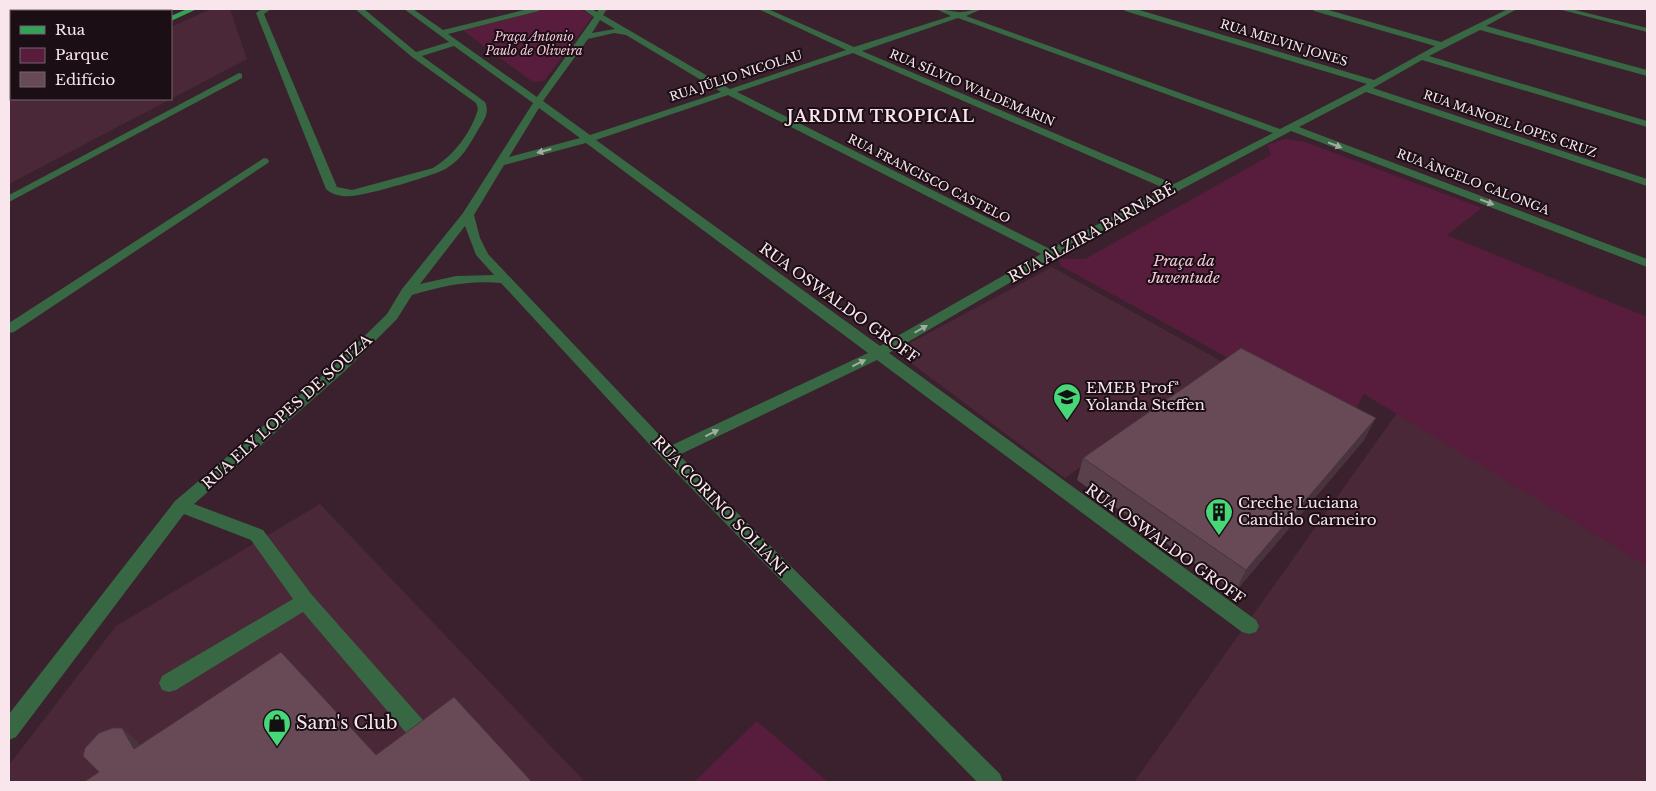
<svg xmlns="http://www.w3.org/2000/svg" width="1656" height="791" font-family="'Libre Baskerville',serif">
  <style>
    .built { fill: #4a2838 }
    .green { fill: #581d3c }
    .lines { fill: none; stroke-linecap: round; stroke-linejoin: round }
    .minor { fill: #376743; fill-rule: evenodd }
    .major { fill: #32a259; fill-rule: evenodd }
    .wall { fill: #59404b }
    .shaded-wall { fill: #49343d }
    .building { fill: #684a57; stroke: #49343d }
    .oneway { fill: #a2ada0 }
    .labels { text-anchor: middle; stroke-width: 4; stroke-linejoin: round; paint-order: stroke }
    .far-park-label { font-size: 12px; font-style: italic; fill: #f5c7da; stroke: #1b0e14 }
    .far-street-label { font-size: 12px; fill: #f9e6ed; stroke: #1b0e14 }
    .street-label { font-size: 15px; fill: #f9e6ed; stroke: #1b0e14 }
    .park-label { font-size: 15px; font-style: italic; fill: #f5c7da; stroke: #1b0e14 }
    .poi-label { font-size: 15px; fill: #f9e6ed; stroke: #1b0e14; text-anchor: start }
    .far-district-label { font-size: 16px; font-weight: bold; letter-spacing: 1px; fill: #f9e6ed; stroke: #1b0e14 }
    .near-poi-label { font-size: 18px; fill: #f9e6ed; stroke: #1b0e14; text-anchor: start }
  </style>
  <rect width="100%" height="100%" fill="#3b202d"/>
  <path class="built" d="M9,9h132l-5,2h-125v54l-2,1z
    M211,9h19l17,50 -76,40v-72z
    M16,99h155l-162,85v-82z
    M1052,267l174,97 -161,114 -170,-127z
    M1399,410l248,151v221h-513z
    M320,504l265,278h-61l-133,-7 -254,7h-128v-17l107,-139z"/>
  <path class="green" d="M547,9h32l14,7 -49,65 -11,1 -71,-52z
    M1285,139l20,3 177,66 -35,27 200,82v249l-283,-172 -16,30 -287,-158 -3,-7h27l186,-104 -4,-10z
    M757,721l71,61h-134z"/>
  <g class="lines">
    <path class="minor" d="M23,9h12l-3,2h-12z
      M126,9h11l-3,2h-11z
      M262,9h9l-7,5 73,173 15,3 81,-22c21,-13 38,-35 45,-59l-2,-6 -64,-46 -57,-48h9l52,43 33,-10 -45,-33h9l30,21 85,-21h12l-1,2 -91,23 89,63 57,-80 -11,-8h9l5,3 2,-3h8l-4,6 127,74 116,-39 -88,-41h10l86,38 97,-31 -15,-7c8,0 14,2 21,3 6,1 17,-3 25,-3l-16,7 314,113 87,-45 -242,-73 -1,-2h12l238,71 61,-34 -121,-35 -1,-2h12l116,33 67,-33h9l-31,17 161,44v6l-167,-46 -51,26 218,65v6l-225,-67 -49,28 274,91v7l-281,-94 -67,35 348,132v8l-356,-136 -237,126 -165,96 367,267 3,6 -3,6 -7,2 -7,-2 -365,-272 -198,95 321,319 3,8h-26l-315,-324 -161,-175c-31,-3 -59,3 -89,12l-15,24 -52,52 -151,133 69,26 49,65 117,132 3,7 -3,7 -8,3 -8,-3 -110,-129 -127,78 -7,2 -7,-2 -3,-7 3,-7 131,-77 -42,-59 -67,-26 -168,223 -7,3v-26l166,-213 160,-136 52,-51 15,-25 61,-76 70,-110 -79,-57 -32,10 63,46c5,11 -1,18 -7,28 -8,14 -16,29 -31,38 -10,7 -82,28 -96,28 -8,1 -19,-1 -25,-7l-70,-176zM958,18l315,115 -99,51 -312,-133zM600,20l15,9 -23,4zM614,33l12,2 95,57 -131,43 -47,-34 45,-62zM853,53l313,136 -116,60 -313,-157zM728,95l313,159 -161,92 -284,-206zM539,108l41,30 -71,19zM586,143l282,210 -198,93 -182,-192 -8,-16 -6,-23 30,-50zM465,226l11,29 18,20 -38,1 -36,8z
      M1558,9h13l76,19v4z
      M9,14h2v5h-2z
      M11,57v7l-2,1v-7z
      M9,71h2v6h-2z
      M239,73l3,1v4l-233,124v-7z
      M264,158l4,1 1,2 -1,2 -254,169 -5,1v-10z"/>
    <path class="major" d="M158,9h11l-3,2h-11z
      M187,9h10l-26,12v-5z
      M11,73v6l-2,1v-6z
      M11,88v6l-2,1v-6z"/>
  </g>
  <path class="wall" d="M1364,440l-129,152 -158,-112 6,-22z"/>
  <path class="shaded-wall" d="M1376,418l-12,22 -129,152 11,-22z
    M122,728l22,20 -10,1z"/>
  <path class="building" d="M1241,348l135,70 -130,152 -163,-112z
    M281,652l95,103 78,-58 78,85h-448l15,-10 -16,-16 2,-8 14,-15 14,-5h9l12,21z"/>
  <defs><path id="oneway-solid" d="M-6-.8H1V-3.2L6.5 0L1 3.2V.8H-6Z" transform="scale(1.25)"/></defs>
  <g class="oneway">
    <use href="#oneway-solid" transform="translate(1335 145) rotate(21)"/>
    <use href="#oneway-solid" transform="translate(544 151) rotate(165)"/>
    <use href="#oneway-solid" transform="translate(1487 202) rotate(21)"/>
    <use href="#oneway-solid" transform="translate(921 329) rotate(-30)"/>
    <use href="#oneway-solid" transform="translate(859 363) rotate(-26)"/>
    <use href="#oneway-solid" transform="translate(712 433) rotate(-26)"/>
  </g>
  <defs>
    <g id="school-pin" transform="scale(1.4375)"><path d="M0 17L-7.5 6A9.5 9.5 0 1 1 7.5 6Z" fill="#48d778" stroke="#1b0e14"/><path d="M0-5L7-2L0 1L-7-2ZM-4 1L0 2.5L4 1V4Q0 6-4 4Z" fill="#111"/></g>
    <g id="building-pin" transform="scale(1.4375)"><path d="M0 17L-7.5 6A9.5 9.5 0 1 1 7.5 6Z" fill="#48d778" stroke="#1b0e14"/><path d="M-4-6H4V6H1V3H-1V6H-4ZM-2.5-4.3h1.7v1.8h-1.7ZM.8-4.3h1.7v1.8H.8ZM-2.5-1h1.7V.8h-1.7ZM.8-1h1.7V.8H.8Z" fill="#111"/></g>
    <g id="shop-pin" transform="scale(1.4375)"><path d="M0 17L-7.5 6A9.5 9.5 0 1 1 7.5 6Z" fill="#48d778" stroke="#1b0e14"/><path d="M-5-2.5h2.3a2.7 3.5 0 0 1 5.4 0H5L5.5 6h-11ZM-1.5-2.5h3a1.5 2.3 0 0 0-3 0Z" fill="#111"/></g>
  </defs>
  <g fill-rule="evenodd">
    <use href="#school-pin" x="1067" y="397"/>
    <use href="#building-pin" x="1219" y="512"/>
    <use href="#shop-pin" x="277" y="723"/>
  </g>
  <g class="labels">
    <g class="far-park-label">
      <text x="534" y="41">Praça Antonio<tspan x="534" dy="14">Paulo de Oliveira</tspan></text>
    </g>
    <g class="far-street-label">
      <text transform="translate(1284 43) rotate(17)" y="4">RUA MELVIN JONES</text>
      <text transform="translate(736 76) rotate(-18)" y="4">RUA JÚLIO NICOLAU</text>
      <text transform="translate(972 88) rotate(23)" y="4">RUA SÍLVIO WALDEMARIN</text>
      <text transform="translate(1510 124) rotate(19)" y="4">RUA MANOEL LOPES CRUZ</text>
      <text transform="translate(929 179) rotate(27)" y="4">RUA FRANCISCO CASTELO</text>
      <text transform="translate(1473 182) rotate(21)" y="4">RUA ÂNGELO CALONGA</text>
    </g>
    <g class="street-label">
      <text transform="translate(1092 233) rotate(-29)" y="5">RUA ALZIRA BARNABÉ</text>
      <text transform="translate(839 303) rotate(36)" y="5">RUA OSWALDO GROFF</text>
      <text transform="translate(287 412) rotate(-42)" y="5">RUA ELY LOPES DE SOUZA</text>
      <text transform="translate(720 506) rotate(46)" y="5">RUA CORINO SOLIANI</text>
      <text transform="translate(1165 544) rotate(36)" y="5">RUA OSWALDO GROFF</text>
    </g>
    <g class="park-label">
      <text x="1184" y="266">Praça da<tspan x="1184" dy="17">Juventude</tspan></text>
    </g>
    <g class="poi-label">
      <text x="1086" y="393">EMEB Profª<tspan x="1086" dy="17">Yolanda Steffen</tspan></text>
      <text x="1238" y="508">Creche Luciana<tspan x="1238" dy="17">Candido Carneiro</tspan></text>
    </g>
    <g class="far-district-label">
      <text x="881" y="122">JARDIM TROPICAL</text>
    </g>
    <g class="near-poi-label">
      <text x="296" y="729">Sam's Club</text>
    </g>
  </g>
  <rect width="1656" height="791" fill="none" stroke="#f9e6ed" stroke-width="20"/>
  <rect x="10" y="10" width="162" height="90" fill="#1b0e14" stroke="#74646b"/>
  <rect x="20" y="26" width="25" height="8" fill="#32a259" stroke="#74646b"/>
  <text x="55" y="35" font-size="15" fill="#f9e6ed">Rua</text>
  <rect x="20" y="48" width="25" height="15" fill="#581d3c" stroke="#74646b"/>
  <text x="55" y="60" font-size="15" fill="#f9e6ed">Parque</text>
  <rect x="20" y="72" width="25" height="15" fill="#684a57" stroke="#74646b"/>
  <text x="55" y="85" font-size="15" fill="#f9e6ed">Edifício</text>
</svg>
